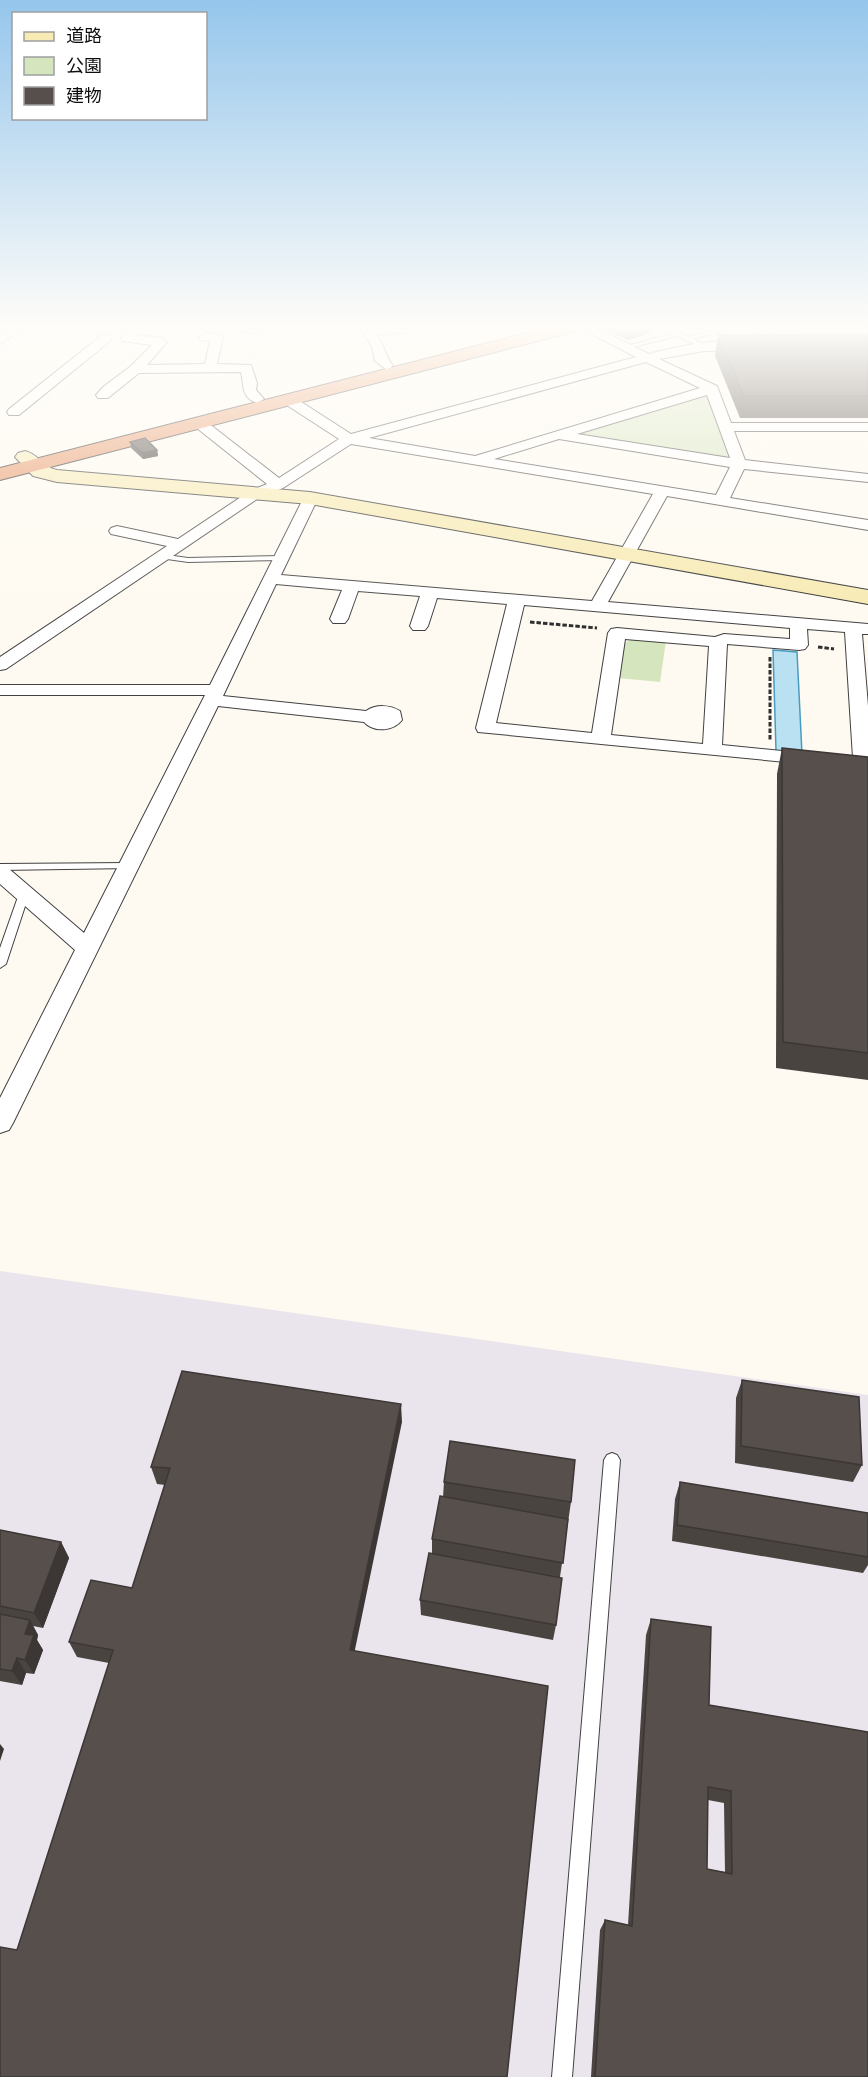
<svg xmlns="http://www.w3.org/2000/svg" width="868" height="2077" font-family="'Crimson Pro','Noto Sans JP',serif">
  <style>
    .industrial { fill: #eae4ec }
    .green { fill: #d5e5bd }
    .water { fill: #bae1f1; stroke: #489bc1; stroke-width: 1.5 }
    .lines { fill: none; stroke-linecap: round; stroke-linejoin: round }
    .lane-casing { stroke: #414141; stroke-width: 2 }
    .street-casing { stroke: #414141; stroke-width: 2 }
    .secondary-casing { stroke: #303030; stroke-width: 2 }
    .highway-casing { stroke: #1f1f1f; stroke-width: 2 }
    .path { stroke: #303030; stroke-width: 3; stroke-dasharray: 4.5 2; stroke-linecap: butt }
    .lane { fill: #fff; fill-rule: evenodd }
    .street { fill: #fff; fill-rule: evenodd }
    .secondary { fill: #f7eab2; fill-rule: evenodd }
    .highway { fill: #e79666; fill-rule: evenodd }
    .wall { fill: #4a4441; fill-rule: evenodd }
    .shaded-wall { fill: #3c3735 }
    .building { fill: #564f4c; stroke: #3c3735; stroke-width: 1.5; fill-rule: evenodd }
  </style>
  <rect width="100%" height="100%" fill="#fefaf1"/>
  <path class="industrial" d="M0,1271l868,124v682h-868z"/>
  <path class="green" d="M701,395l9,1 19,62 -154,-22 -2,-3z
    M635,638l31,3 -6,41 -42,-4 4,-34z"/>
  <path class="water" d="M773,650l24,2 5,102 -26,-3z"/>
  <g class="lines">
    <g class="lane-casing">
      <path id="lane" d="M258,328h49l-51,3z
        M662,328h8l18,9 32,-9h11l-38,11 13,7 1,1 -3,2 -27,-13 -44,11 -3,-2 41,-11z
        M801,328h6l8,19h-4z
        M819,328h19l5,9 -18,2zM826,331h7l3,4 -7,1z
        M773,329l2,3 -32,9 -3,-2z
        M160,554l28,4 94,-2 4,2 -4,2 -94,2 -28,-4z
        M128,863l5,3 -1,2 -132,2v-6z
        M24,890l5,4 -23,70 -6,4v-20l19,-54z
        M612,1453l5,2 3,5 -48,617h-20l52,-617 3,-5z"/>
    </g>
    <g class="street-casing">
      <path id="street" d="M10,328h15l-25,16v-9z
        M127,328h12l-4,7 26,3 6,4 -20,23 58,-1 5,-23 -9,-1 -2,-3 6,-4 16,1 2,3 -6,27 34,1 6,18 -1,7 8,9 -7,4c-16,-5 -13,-18 -16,-31l-102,1 -31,25h-10l-2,-3 7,-8 28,-21 21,-21 -29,-4 -2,-3z
        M240,328h23l1,2 -6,4 -16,-3z
        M360,328h56l-6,4 -33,3c7,10 9,22 16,31l-6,4 -12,-9 -3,-14z
        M580,328h16l53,26c28,-8 76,-17 104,-11l2,3 -6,4 -45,1 -45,8 58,27 14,37h137v8h-134l11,29 123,14v8l-124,-13 -14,29 138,22v10l-201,-34 -59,106 260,22v10h-6l6,72v64l-390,-38 -2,-4 31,-124 -70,-6 -9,28 -3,4h-12l-3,-4 10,-30 -62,-5 -10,28 -3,4h-12l-3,-4 12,-29 -66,-6 -53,112 143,15c10,-7 24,-6 34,0l2,9c-8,11 -28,13 -38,2l-146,-16 -205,417 -4,7 -9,3v-35l75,-148 -75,-66v-18l8,2 76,65 121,-238h-205v-10h210l95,-190h10l3,3 -37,77 311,26 61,-107 -302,-50 -68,44 -23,9 -254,172 -6,1v-13l167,-111 -56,-12 -2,-3 2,-3 6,-2 61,13 72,-48 17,-7 -74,-59 -2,-3 2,-3h10l76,59 60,-39 -57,-37 -2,-3 2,-3h10l59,38 285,-77zM646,362l54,26 -225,68 -106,-18zM707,395l23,63 -153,-24zM559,439l171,28 -14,28 -222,-36zM524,605l266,23v11l-66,-5 -9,3 -98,-9 -6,1 -3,4 -16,100 -96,-10zM807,629l38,3 8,126 -131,-13 5,-101 72,6 6,-1 3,-4zM625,639l84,7 -6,98 -92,-9z
        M855,328h12l1,16 -4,-1z
        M106,334l4,1 2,3 -2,3 -91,74h-10l-2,-3 2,-3 93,-74z"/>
    </g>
    <g class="secondary-casing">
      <path id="secondary" d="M25,451c13,3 18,16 32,19l253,22 558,98v14l-558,-100 -253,-22 -24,-6 -18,-19 3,-4z"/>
    </g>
    <g class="highway-casing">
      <path id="highway" d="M546,328h29l-2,4 -573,148v-12z"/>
    </g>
    <path class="path" d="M530,622l67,6
      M818,647l16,2
      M770,657v83"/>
    <use href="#lane" class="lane"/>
    <use href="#street" class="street"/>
    <use href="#secondary" class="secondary"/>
    <use href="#highway" class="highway"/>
  </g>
  <path class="wall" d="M604,328h48v4h-3v2l-22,6z
    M868,334v84h-128l-25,-62 3,-21z
    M130,442l27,8 1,6 -15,3 -12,-11z
    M782,748l86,9v323l-92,-12 1,-294z
    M742,1380l120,85 -9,17 -118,-19 1,-65z
    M402,1422l-385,528 92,-287 -32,-6 -8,-15 63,-54 33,-103 -8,-1 -6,-17z
    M444,1482l127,20 -11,75 -4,48 -3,15 -132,-25 -1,-15 12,-46v-15l11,-42z
    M680,1482l188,31v52l-5,8 -191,-32 3,-42z
    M0,1530l61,12 8,16 -26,70 -10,-2 5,9 -1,5 6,10 -9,24 -8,-1 -4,12 -22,-4z
    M651,1619l58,86 159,372h-277l9,-147 5,-10 23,5 18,-290zM708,1800l16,3 1,69 -18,-3z"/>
  <path class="shaded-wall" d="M631,328h21v4h-3v2l-22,6 1,-11z
    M157,450l1,6 -15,3 -1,-6z
    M401,1404l1,18 -50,242 -2,-14z
    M61,1542l8,16 -26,70 -9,-15z
    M30,1620l8,15 -1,5 6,10 -9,24 -9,-14v-26z
    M17,1658l9,15 -4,12 -10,-14z
    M0,1744l4,5 -4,12z"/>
  <path class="building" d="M868,334v62h-124l-26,-61z
    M145,438l12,12 -15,3 -12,-11z
    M782,748l86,9v296l-85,-11z
    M182,1371l219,33 -51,246 198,36 -41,391h-507v-130l17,3 96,-300 -44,-8 22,-62 41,8 38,-120 -19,-1z
    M742,1380l117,17 3,68 -121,-19z
    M450,1441l125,19 -4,42 -127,-20z
    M680,1482l188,31v44l-191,-32z
    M440,1496l128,23 -5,44 -131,-24z
    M0,1530l61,12 -27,71 -34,-7z
    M429,1553l133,25 -6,47 -136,-25z
    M0,1614l30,6 -5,14 9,1 -9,25 -8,-2 -5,13 -12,-2z
    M651,1619l60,8 -2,78 159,27v345h-273l10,-157 27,6zM708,1787l23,4 1,83 -25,-5z"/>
  <linearGradient id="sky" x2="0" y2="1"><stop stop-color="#95c6ec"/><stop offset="0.53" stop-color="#fffdf9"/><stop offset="1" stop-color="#fffdf9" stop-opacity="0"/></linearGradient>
  <rect width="868" height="619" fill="url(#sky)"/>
  <rect x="12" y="12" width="195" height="108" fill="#ffffff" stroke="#9f9f9f" stroke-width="1.5"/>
  <rect x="24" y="32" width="30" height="9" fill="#f7eab2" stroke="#9f9f9f" stroke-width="1.5"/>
  <text x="66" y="42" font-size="18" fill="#0e0e0e">道路</text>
  <rect x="24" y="57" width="30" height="18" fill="#d5e5bd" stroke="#9f9f9f" stroke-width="1.5"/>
  <text x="66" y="72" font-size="18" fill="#0e0e0e">公園</text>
  <rect x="24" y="87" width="30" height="18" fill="#564f4c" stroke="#9f9f9f" stroke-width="1.5"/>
  <text x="66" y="102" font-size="18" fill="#0e0e0e">建物</text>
</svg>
